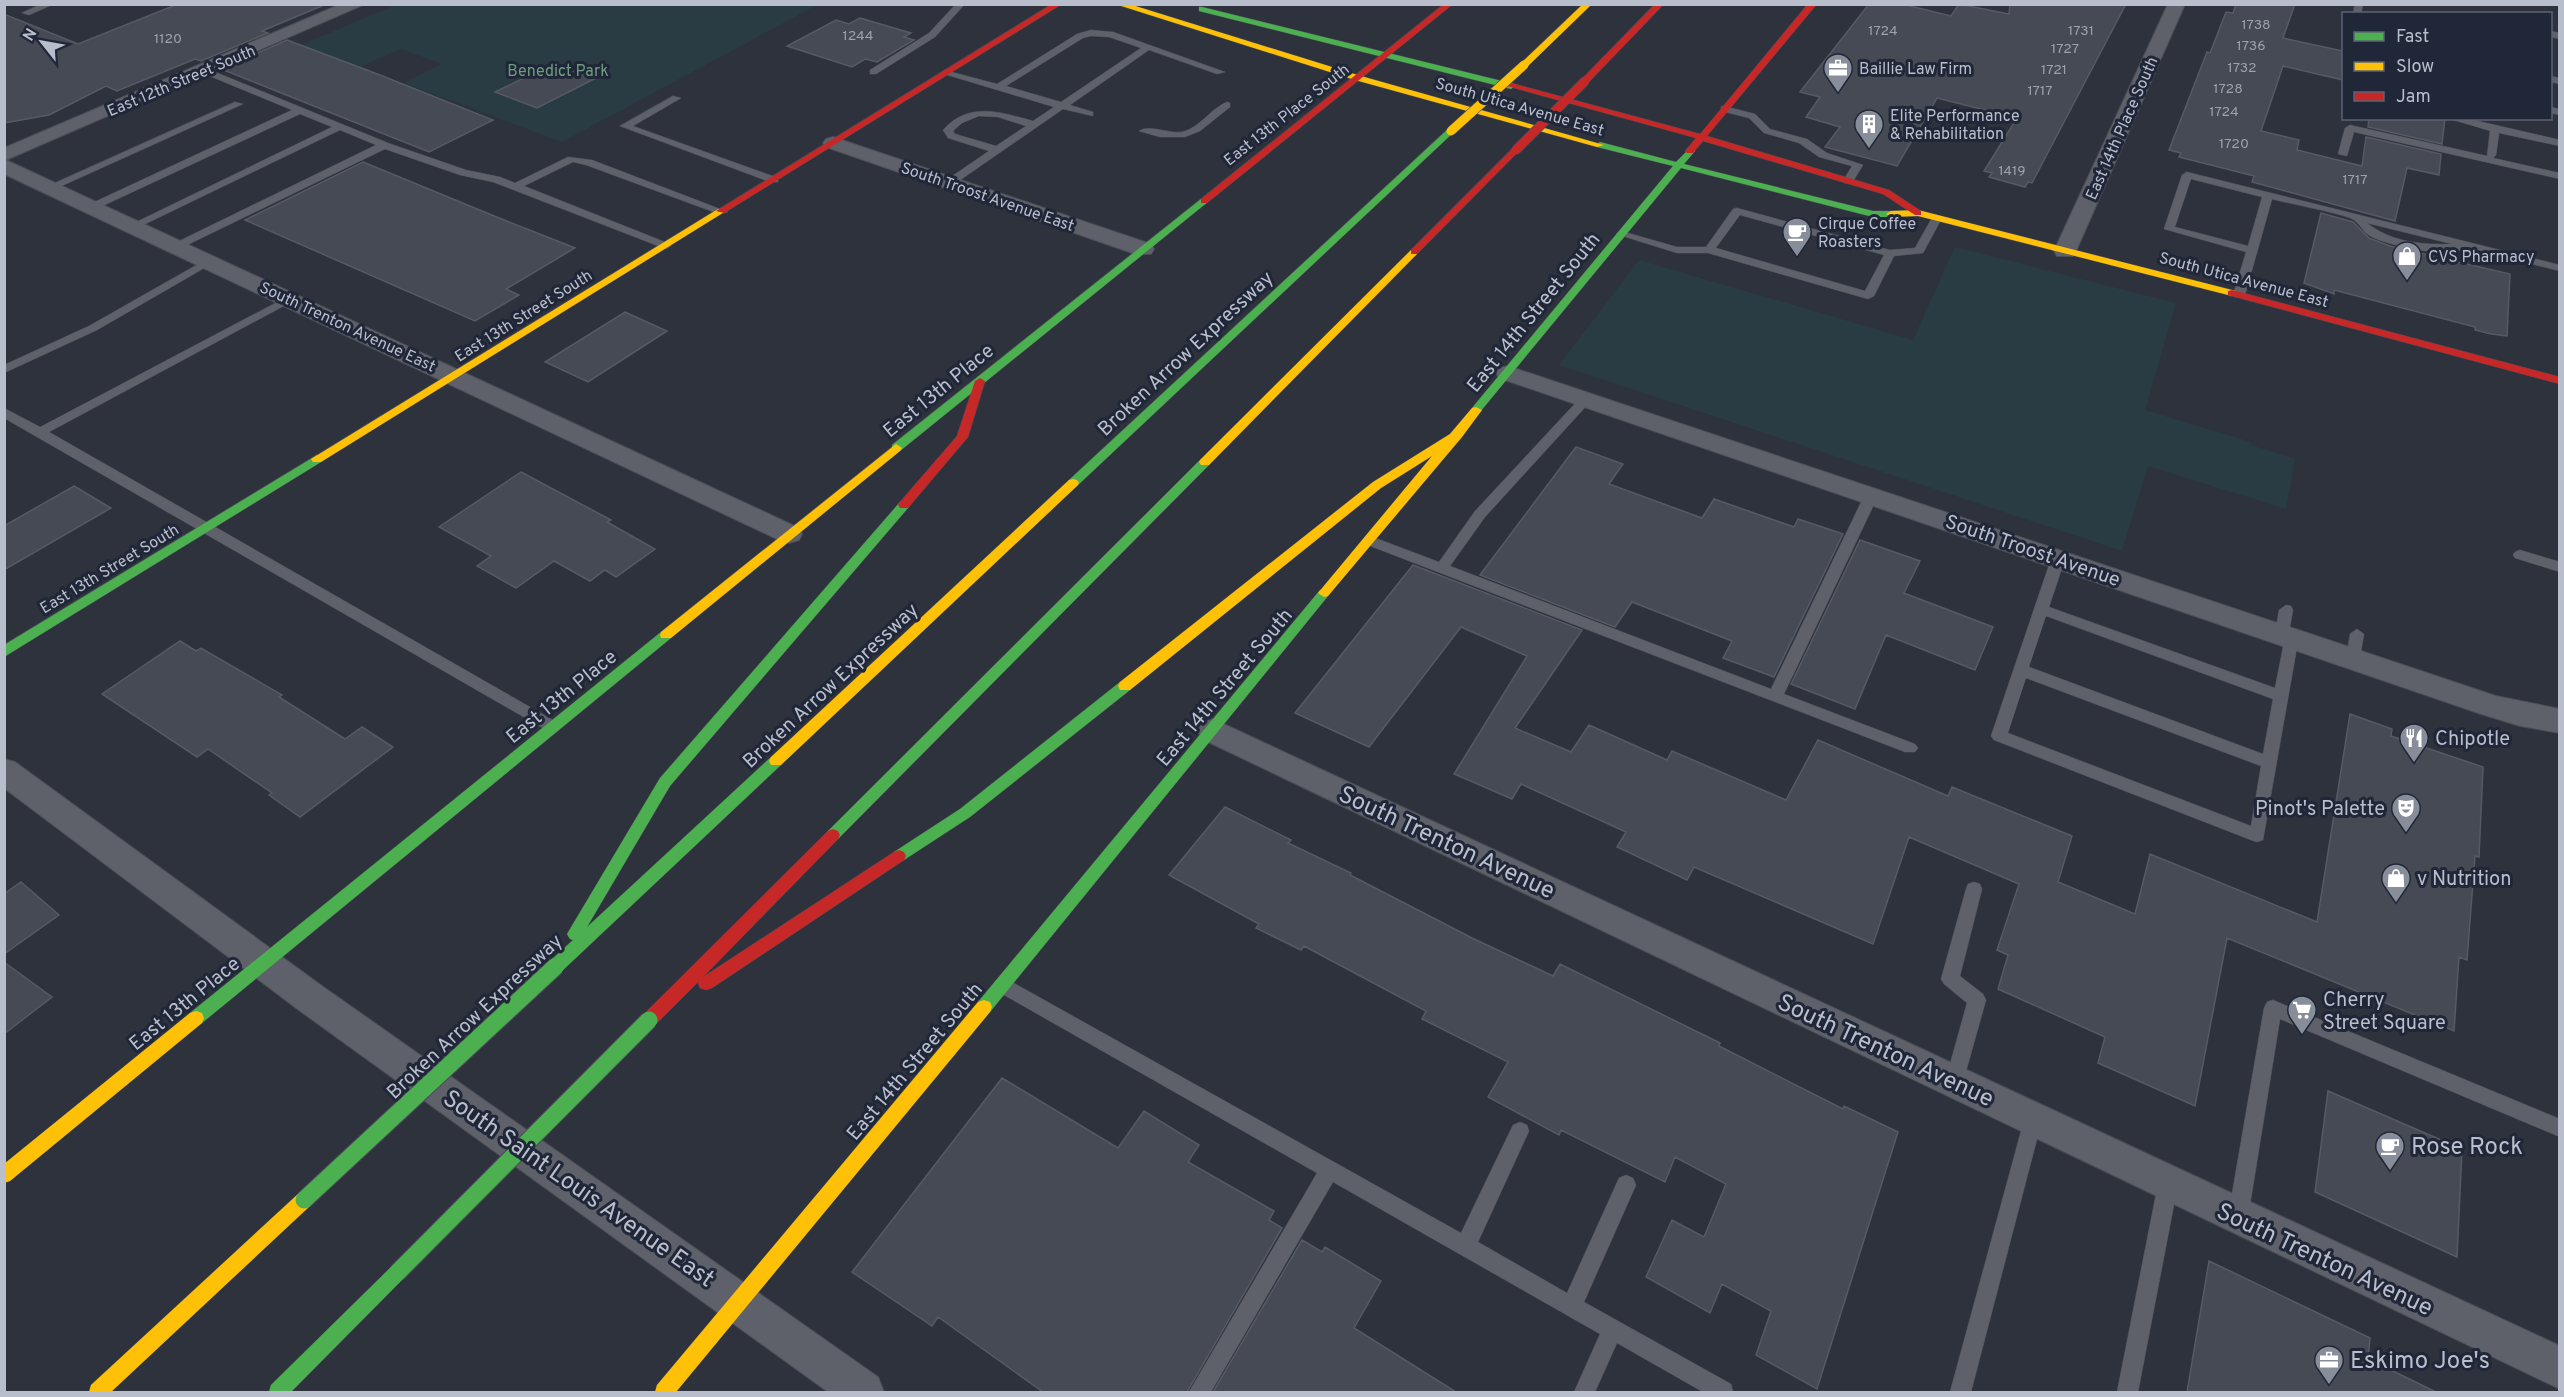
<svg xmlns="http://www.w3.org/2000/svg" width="2564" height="1397" font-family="Overpass,sans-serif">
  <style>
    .green { fill: #2a3c43 }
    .building { fill: #464a54; stroke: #565a64; stroke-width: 1.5 }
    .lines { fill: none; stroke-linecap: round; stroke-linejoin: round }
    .lane-casing { stroke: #4a4d55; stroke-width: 1 }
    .street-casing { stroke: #4a4d55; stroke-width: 2 }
    .fast-casing { stroke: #4a4d55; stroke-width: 1 }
    .slow-casing { stroke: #4a4d55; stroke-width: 1 }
    .jam-casing { stroke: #4a4d55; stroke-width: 1 }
    .lane { fill: #5e616a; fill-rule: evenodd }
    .street { fill: #5e616a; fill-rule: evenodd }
    .fast { fill: #4caf50; fill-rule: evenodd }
    .slow { fill: #ffc107; fill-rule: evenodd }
    .jam { fill: #c62828; fill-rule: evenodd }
    .fast-bridge-casing { stroke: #4a4e58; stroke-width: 19; stroke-linecap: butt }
    .slow-bridge-casing { stroke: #4a4e58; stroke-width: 10; stroke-linecap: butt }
    .jam-bridge-casing { stroke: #4a4e58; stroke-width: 10; stroke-linecap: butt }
    .fast-bridge { stroke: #4caf50; stroke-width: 17 }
    .slow-bridge { stroke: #ffc107; stroke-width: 9 }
    .jam-bridge { stroke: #c62828; stroke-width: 9 }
    .labels { text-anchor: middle; stroke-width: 6; stroke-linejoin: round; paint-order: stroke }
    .far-number-label { font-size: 14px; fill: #9ca1ae }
    .far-poi-label { font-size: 16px; fill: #b9becc; stroke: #202738; text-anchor: start }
    .far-park-label { font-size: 16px; fill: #6f9d80; stroke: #202738 }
    .far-street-label { font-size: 16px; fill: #b9becc; stroke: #202738 }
    .street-label { font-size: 20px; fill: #b9becc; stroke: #202738 }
    .poi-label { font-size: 20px; fill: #b9becc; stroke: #202738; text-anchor: start }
    .near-street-label { font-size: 24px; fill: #b9becc; stroke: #202738 }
    .near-poi-label { font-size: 24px; fill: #b9becc; stroke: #202738; text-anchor: start }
  </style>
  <rect width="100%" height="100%" fill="#2d323d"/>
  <path class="green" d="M395,5h422l-255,137 -158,-59 38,-19 -42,-15 -40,18 -59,-22z
    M1955,247l221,56 -31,107 106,32v3l44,14 -9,50 -138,-43 -26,85 -563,-186 80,-105 274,80z"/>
  <path class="building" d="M178,4l146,1 -62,26 6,2 -67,28 -6,-2 -78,32 -11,-5 -57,29 -45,8v-109l74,30z
    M1869,4h33l49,12 8,-12 50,10 1,-10h116l-94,179 -4,-1 -3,5 -36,-10 3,-4 -8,-2 33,-53 -80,-20 -40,68 -72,-19 15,-20 -34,-10 14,-20 -20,-5z
    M2236,4h59l-12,34 60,13v29l-60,-14 -22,65 38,9 -2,10 65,16 4,-29 75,17 -2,21 -32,-7 -12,53 -143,-39 2,-6 -75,-19 2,-4 -12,-3 38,-98 3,1 16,-41 7,1z
    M860,18l51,15 -7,4 10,3 -37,22 -12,-3 -13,8 -65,-21 49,-26 13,4z
    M287,40l93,35 113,45 -64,32 -208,-83z
    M553,64l41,15 -57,29 -42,-16z
    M2369,118h76l-3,26 -74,-17z
    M363,162l136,56 76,30 -69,41 13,6 -44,26 -230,-101z
    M2321,213l32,9 16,16 21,8 120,28 -3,62 -16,-2 -16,-4v-3l-141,-37v4l-30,-11z
    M625,312l42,19 -79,51 -43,-20z
    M1576,447l47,17 -14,20 93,34 12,-19 80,28 4,-8 45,15 -69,143 -51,-19 9,-17 -100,-39 -17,25 -135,-52z
    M521,472l90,48 -4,2 48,27 -39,28 -11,-7 -15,11 -36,-20 -38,27 -39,-22 14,-10 -52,-29z
    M74,486l37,22 -107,62v-44z
    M1860,540l60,21 -16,32 89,34 -18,43 -89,-35 -31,74 -64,-25z
    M1413,565l169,65 -67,98 56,24 18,-27 78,35 5,-9 114,49 32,-60 130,56 4,-9 120,49 -14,46 77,32 15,-60 167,68 33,-208 42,15 -1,7 92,31 -4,90 -4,-1 -8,104 -8,-3 -5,74 -227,-93 -32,168 -97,-43 7,-26 -107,-48 10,-34 -11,-5 22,-66 -110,-47 -36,107 -179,-77 -7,13 -70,-33 9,-15 -105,-48 -9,15 -58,-25 73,-118 -66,-29 -92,120 -74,-34z
    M180,641l16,10 5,-3 81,47 -3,2 66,42 17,-12 31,20 -93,70 -31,-22 3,-2 -64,-44 -11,8 -95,-63z
    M1225,807l66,33 -3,3 63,30 -1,2 122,63 81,38 7,-12 160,79 -1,3 124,63 1,-3 54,26 -81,257 -61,-34 15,-44 -49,-27 -12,29 -64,-36 26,-57 32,17 22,-53 -51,-27 -10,25 -104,-52 -2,5 -71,-38 20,-35 -86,-43 4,-8 -122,-65 -3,4 -45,-22 3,-4 -90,-49z
    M21,882l38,33 -55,39v-60z
    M4,962l48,35 -48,37z
    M1002,1078l116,70 26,-37 55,34 -11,17 86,49 -5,9 13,8 -95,164h-144l-105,-75 -6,9 -80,-54z
    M2328,1091l134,58 -5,108 -142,-65z
    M1302,1240l20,12 3,-5 56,34 -27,47 102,64h-243z
    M2209,1261l161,77 -2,21 68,33h-249z"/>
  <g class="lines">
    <g class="lane-casing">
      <path id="lane" d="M41,4h13l-25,11 -7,-2z
        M956,4h9l-30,33 -59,37h-6v-4l59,-37z
        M2355,4h8l-2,10h-8z
        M1091,30l22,2 112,40 -8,2 -68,-24 -79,55 23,7v4l-30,-7 -110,76h-8v-4l44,-30 -41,-13 -5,-8c26,-29 57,-18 90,-9l21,-14 -110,-33v-4l53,14 80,-50zM1091,36l18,1 32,11 -80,54 -55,-16 77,-48zM979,116l19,1 28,9 -30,20 -41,-12 -2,-3 9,-8z
        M2550,31l10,2v6l-10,-2z
        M203,67l185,76 78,27 34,7 15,6 53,-26 24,3 136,52 -9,2 -133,-49 -13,-3 -49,24 146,58 1,2 -5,3 -173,-67 -33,-7 -75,-26 -204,99h-8v-4l203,-99 -36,-15 -203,98 -9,-2 204,-99 -32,-13 -204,95h-8v-4l204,-95 -92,-38v-4z
        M2550,76l10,2v6l-10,-2z
        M673,96l8,2 -48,28 145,52v4h-8l-150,-56z
        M235,102l8,2 -188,85 -9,-2z
        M1227,102l3,1v4l-30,24 -15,6h-25l-21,-6c10,-7 30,3 43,1 18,-4 29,-24 45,-30z
        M1724,106l31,8 15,15 37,10 20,14 36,12 -11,18h-8l-1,-2 9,-15 -33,-9 -20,-14 -35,-10 -15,-15 -28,-7v-4z
        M2550,107l10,2v6l-10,-2z
        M2447,118h18l95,22v6l-61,-13 -3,22 -3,3 67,15v6l-206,-47 -7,24 -9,-2 7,-26 5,-3 137,31 3,-25z
        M2187,172l373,93v6l-94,-23c-19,11 -77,-2 -96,-12 -7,-4 -10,-12 -16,-16 -9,-6 -68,-17 -82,-21l-27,96 -2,2h-8l-2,-2 13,-43 -82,-23 18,-54zM2191,179l71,18 -14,49 -73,-19zM2367,223l85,21c-30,1 -61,-2 -85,-21z
        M1737,208l153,42 25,-2 18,-32 9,2 -19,35 -29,3 -20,40 -6,3 -160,-46h-31l-61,-19 5,-3 56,16h29l27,-38zM1740,215l144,40 -19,36 -149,-43z
        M209,258l4,1v4l-116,67 -93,43v-8l85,-39z
        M289,296l6,3 -2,2 -244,131 509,291 3,4 -3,4h-10l-544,-313v-10l36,19z
        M1586,395l6,4 -2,3 -105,115 -35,49 321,123 93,-193 2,-3h10l2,3 -94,198 131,50 3,4 -3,4h-10l-540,-208 -2,-3 7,-5 69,26 36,-51 107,-115z
        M2520,550l40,12v10l-45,-14 -2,-3 2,-3z
        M2058,554l7,5 -16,48 226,81 10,-51h-8l-2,-4 4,-23 7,-5 5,1 2,4 -4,22h8l2,4 -36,204 -6,2 -6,-2 -257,-100 -3,-4 60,-177zM2046,616l227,83 -10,55 -234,-87zM2026,678l235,88 -10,60 -243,-93z
        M2357,629l7,5 -4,24 -7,5 -7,-5 4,-24z
        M1974,882l6,2 2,5 -22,87 23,18 3,6 -23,82 -2,6 -7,3 -7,-3 -2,-6 22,-79 -23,-19 -3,-5 25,-90 2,-5z
        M1003,977l458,256 52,-108 7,-3 7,3 2,6 -51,111 89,51 52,-115 7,-3 7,3 3,7 -52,117 147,82 2,8h-30l-86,-49 -22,49h-21l26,-58 -267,-152 -122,210h-22l128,-219 -320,-182 -3,-6 3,-6z
        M2273,1000l287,119v18l-280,-118 -32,198 -3,7 -7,3 -7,-3 -3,-7 36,-209 3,-6z
        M2033,1111l7,3 2,6 -71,272h-21l74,-272 2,-6z
        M2168,1174l7,3 3,7 -40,208h-21l41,-208 3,-7z"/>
    </g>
    <g class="street-casing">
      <path id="street" d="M341,4h24l-359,156 793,368 3,6 -3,6 -10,3 -10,-3 -775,-366v-26z
        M2168,4h17l-109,247 -3,5h-16l-3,-5z
        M833,137l318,107 3,5 -3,5h-16l-309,-107 -3,-4 3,-4z
        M1508,366l988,330 64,13v24l-40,-7 -39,-12 -982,-336 -3,-5 3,-5z
        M1213,719l1347,627v43l-1358,-650 -4,-8 4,-8z
        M4,759l11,3 307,224 556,391 6,15h-56l-532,-384 -292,-220z"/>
    </g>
    <g class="fast-casing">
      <path id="fast" d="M1202,7l312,77 1,2 -4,3 -312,-78v-4z
        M1448,129l7,2 -378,355h-8l-2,-3 2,-3z
        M1600,142l76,20 14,-14 5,3 -11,13 189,47h18l5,3 -5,3h-18l-192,-49 -201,244h-8v-4l201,-242 -76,-19 -1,-2z
        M1201,199l8,2 -309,250h-8v-6z
        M317,455l4,1 2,3 -2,3 -317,195v-12z
        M1205,458l6,4 -2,3 -371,374 -5,2 -5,-2 -2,-4 2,-4 373,-372z
        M904,501l6,4 -2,3 -238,278 -83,141 184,-170h10l2,4 -2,4 -219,206 -6,2 -6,-2 -2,-5 2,-5 23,-21 -3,-1 -3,-5 3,-5 90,-151 240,-276z
        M1324,589l4,1 2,3 -2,3 -338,416 -6,2 -6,-2 -2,-5 2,-5 342,-412z
        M666,630l6,5 -1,3 -469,385 -6,2 -6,-2 -2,-5 2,-5 471,-381z
        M1125,681l7,5 -2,4 -160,127 -66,43 -5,2 -5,-2 -2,-4 2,-4 66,-43 160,-127z
        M397,1264l6,3 3,6 -3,6 -112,113h-22l2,-7 120,-118z"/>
    </g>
    <g class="slow-casing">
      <path id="slow" d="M1115,4h14l232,72 243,69 -7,2 -242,-67z
        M1583,4h9l-65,63h-6v-4z
        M718,209l8,2 -405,251h-8l-2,-3z
        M1918,210l318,81 1,2 -5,3 -314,-80 -27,1 -5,-3 5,-3z
        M1414,249l3,1v4l-208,211h-8l-2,-3 2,-3 210,-209z
        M1476,407l6,3 -20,27 -134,159 -4,1 -6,-4 114,-137 -51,32 -251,202h-10l-2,-4 2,-4 253,-200 77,-48 22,-26z
        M896,444l6,4 -2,3 -229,187h-10l-1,-3 1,-3z
        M1073,479l4,1 2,3 -2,3 -296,279h-10l-2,-4 2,-4 298,-277z
        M984,1000l6,2 2,5 -2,5 -314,380h-21l2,-7 321,-383z
        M196,1011l6,2 2,5 -2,5 -192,158 -6,2v-19l186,-151z
        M304,1191l6,3 3,6 -3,6 -199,186h-22l2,-7 207,-191z"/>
    </g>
    <g class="jam-casing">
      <path id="jam" d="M1052,4h10l-338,209 -8,-2z
        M1444,4h9l-246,199h-6v-4z
        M1655,4h9l-76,79h-6v-4z
        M1808,4h9l-110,132 182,54 32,21v4h-6l-32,-21 -180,-53 -10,12h-6l-2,-2 11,-13 -189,-52 4,-3 189,51z
        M1513,148l7,2 -103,104h-6v-4z
        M2232,290l328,87v7l-332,-89v-4z
        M980,378l5,3 -17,56 -60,71h-8l-2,-3 2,-3 57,-66 18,-55z
        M833,829l5,2 2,4 -2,4 -135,138 191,-125 5,-2 5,2 2,4 -2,4 -192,128 -6,2 -6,-2 -2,-5 2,-3 -45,45 -6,2 -6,-2 -2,-5 2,-5 185,-184z"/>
    </g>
    <use href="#lane" class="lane"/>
    <use href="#street" class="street"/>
    <use href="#fast" class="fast"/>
    <use href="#slow" class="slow"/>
    <use href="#jam" class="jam"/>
    <g class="fast-bridge-casing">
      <path id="fast-bridge" d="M304,1200l252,-234
        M397,1273l252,-253"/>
    </g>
    <g class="slow-bridge-casing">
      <path id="slow-bridge" d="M1451,131l73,-66"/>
    </g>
    <g class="jam-bridge-casing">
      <path id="jam-bridge" d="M1516,150l69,-69"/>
    </g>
    <use href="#fast-bridge" class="fast-bridge"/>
    <use href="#slow-bridge" class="slow-bridge"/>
    <use href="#jam-bridge" class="jam-bridge"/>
  </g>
  <defs>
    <g id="office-pin" transform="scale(1.5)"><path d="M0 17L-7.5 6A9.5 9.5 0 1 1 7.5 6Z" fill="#888d9a" stroke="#202738"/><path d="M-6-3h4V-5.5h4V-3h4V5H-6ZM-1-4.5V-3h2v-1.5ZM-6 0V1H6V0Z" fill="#fff"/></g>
    <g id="building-pin" transform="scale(1.5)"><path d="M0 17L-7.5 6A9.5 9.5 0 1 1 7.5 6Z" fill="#888d9a" stroke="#202738"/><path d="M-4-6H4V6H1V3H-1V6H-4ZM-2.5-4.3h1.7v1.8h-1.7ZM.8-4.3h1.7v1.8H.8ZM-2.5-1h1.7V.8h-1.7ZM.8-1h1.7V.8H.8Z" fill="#fff"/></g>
    <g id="cafe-pin" transform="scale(1.5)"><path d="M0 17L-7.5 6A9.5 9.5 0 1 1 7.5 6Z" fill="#888d9a" stroke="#202738"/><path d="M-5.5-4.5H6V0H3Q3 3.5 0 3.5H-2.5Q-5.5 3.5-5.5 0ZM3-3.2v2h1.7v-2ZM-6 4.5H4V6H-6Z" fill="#fff"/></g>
    <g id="shop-pin" transform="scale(1.5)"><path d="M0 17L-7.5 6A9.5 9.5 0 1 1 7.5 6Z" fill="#888d9a" stroke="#202738"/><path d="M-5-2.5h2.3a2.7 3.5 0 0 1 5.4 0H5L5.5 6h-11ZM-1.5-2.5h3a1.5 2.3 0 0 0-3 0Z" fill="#fff"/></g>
    <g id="restaurant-pin" transform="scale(1.5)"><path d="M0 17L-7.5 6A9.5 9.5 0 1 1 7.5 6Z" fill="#888d9a" stroke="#202738"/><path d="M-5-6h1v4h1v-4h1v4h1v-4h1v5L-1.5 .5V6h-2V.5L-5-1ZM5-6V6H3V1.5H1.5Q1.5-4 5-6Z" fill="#fff"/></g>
    <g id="theatre-pin" transform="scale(1.5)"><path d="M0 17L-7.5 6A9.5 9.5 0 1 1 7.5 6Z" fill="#888d9a" stroke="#202738"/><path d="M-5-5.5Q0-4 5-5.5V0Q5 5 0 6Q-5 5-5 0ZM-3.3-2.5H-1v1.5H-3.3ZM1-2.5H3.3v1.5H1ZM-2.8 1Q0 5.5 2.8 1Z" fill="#fff"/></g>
    <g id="supermarket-pin" transform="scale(1.5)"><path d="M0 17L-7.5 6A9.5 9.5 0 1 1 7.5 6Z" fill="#888d9a" stroke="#202738"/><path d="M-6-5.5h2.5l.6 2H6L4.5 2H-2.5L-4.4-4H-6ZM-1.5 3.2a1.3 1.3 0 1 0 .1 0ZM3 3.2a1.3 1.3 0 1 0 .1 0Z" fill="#fff"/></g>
  </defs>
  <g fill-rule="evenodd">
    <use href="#office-pin" x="1838" y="68"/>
    <use href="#building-pin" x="1869" y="124"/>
    <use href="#cafe-pin" x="1797" y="232"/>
    <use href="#shop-pin" x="2407" y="256"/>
    <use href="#restaurant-pin" x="2414" y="738"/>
    <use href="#theatre-pin" x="2406" y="808"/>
    <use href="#shop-pin" x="2396" y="878"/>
    <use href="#supermarket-pin" x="2302" y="1010"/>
    <use href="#cafe-pin" x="2390" y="1146"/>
    <use href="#office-pin" x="2329" y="1360"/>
  </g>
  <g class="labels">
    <g class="far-number-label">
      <text x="2256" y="29">1738</text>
      <text x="1883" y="35">1724</text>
      <text x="2081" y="35">1731</text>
      <text x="858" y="40">1244</text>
      <text x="168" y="43">1120</text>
      <text x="2251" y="50">1736</text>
      <text x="2065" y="53">1727</text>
      <text x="2242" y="72">1732</text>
      <text x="2054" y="74">1721</text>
      <text x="2228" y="93">1728</text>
      <text x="2040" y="95">1717</text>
      <text x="2224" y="116">1724</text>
      <text x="2234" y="148">1720</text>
      <text x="2012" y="175">1419</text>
      <text x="2355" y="184">1717</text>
    </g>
    <g class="far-poi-label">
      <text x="1859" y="74">Baillie Law Firm</text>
      <text x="1890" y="121">Elite Performance<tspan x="1890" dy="18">&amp; Rehabilitation</tspan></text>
      <text x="1818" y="229">Cirque Coffee<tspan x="1818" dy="18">Roasters</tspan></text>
      <text x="2428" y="262">CVS Pharmacy</text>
    </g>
    <g class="far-park-label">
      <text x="558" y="76">Benedict Park</text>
    </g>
    <g class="far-street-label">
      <text transform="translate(181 80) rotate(-23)" y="6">East 12th Street South</text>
      <text transform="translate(1520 106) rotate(16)" y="6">South Utica Avenue East</text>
      <text transform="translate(1286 114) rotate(-38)" y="6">East 13th Place South</text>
      <text transform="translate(2121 128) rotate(-66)" y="6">East 14th Place South</text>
      <text transform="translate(988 196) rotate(19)" y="6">South Troost Avenue East</text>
      <text transform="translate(2244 279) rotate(15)" y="6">South Utica Avenue East</text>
      <text transform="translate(523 315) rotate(-32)" y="6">East 13th Street South</text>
      <text transform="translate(348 326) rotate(25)" y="6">South Trenton Avenue East</text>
      <text transform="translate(109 568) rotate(-31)" y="6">East 13th Street South</text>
    </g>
    <g class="street-label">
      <text transform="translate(1533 312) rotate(-51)" y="7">East 14th Street South</text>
      <text transform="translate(1185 353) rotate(-43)" y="7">Broken Arrow Expressway</text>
      <text transform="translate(938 390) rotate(-39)" y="7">East 13th Place</text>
      <text transform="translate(2033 550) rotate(19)" y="7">South Troost Avenue</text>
      <text transform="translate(830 685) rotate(-43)" y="7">Broken Arrow Expressway</text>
      <text transform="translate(1224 687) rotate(-50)" y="7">East 14th Street South</text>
      <text transform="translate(561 696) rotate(-39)" y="7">East 13th Place</text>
      <text transform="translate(184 1003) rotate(-39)" y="7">East 13th Place</text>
      <text transform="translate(474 1016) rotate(-43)" y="7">Broken Arrow Expressway</text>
      <text transform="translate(914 1061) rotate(-50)" y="7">East 14th Street South</text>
    </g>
    <g class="poi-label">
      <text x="2435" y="745">Chipotle</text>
      <text x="2385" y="815" text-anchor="end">Pinot's Palette</text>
      <text x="2417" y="885">v Nutrition</text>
      <text x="2323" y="1006">Cherry<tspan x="2323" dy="23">Street Square</tspan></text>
    </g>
    <g class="near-street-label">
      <text transform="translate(1447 842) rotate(25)" y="8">South Trenton Avenue</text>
      <text transform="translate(1886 1050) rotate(25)" y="8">South Trenton Avenue</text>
      <text transform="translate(579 1188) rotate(35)" y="8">South Saint Louis Avenue East</text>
      <text transform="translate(2325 1259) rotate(25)" y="8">South Trenton Avenue</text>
    </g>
    <g class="near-poi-label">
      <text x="2411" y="1154">Rose Rock</text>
      <text x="2350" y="1368">Eskimo Joe's</text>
    </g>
  </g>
  <rect width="2564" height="1397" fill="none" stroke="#b9becc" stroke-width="12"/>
  <rect x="2342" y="12" width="210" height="108" fill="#202738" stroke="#5d6373" stroke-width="1.5"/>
  <rect x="2354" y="32" width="30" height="9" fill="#4caf50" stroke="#5d6373" stroke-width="1.5"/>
  <text x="2396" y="42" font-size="18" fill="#b9becc">Fast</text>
  <rect x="2354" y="62" width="30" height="9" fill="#ffc107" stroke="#5d6373" stroke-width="1.5"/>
  <text x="2396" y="72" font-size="18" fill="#b9becc">Slow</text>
  <rect x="2354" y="92" width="30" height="9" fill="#c62828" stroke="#5d6373" stroke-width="1.5"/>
  <text x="2396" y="102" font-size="18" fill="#b9becc">Jam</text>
  <g transform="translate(42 42) rotate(301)" stroke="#202738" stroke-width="4.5" paint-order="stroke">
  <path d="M0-4.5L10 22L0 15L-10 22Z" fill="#b9becc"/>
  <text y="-9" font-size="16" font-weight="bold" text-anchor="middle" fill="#b9becc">N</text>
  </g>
</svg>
